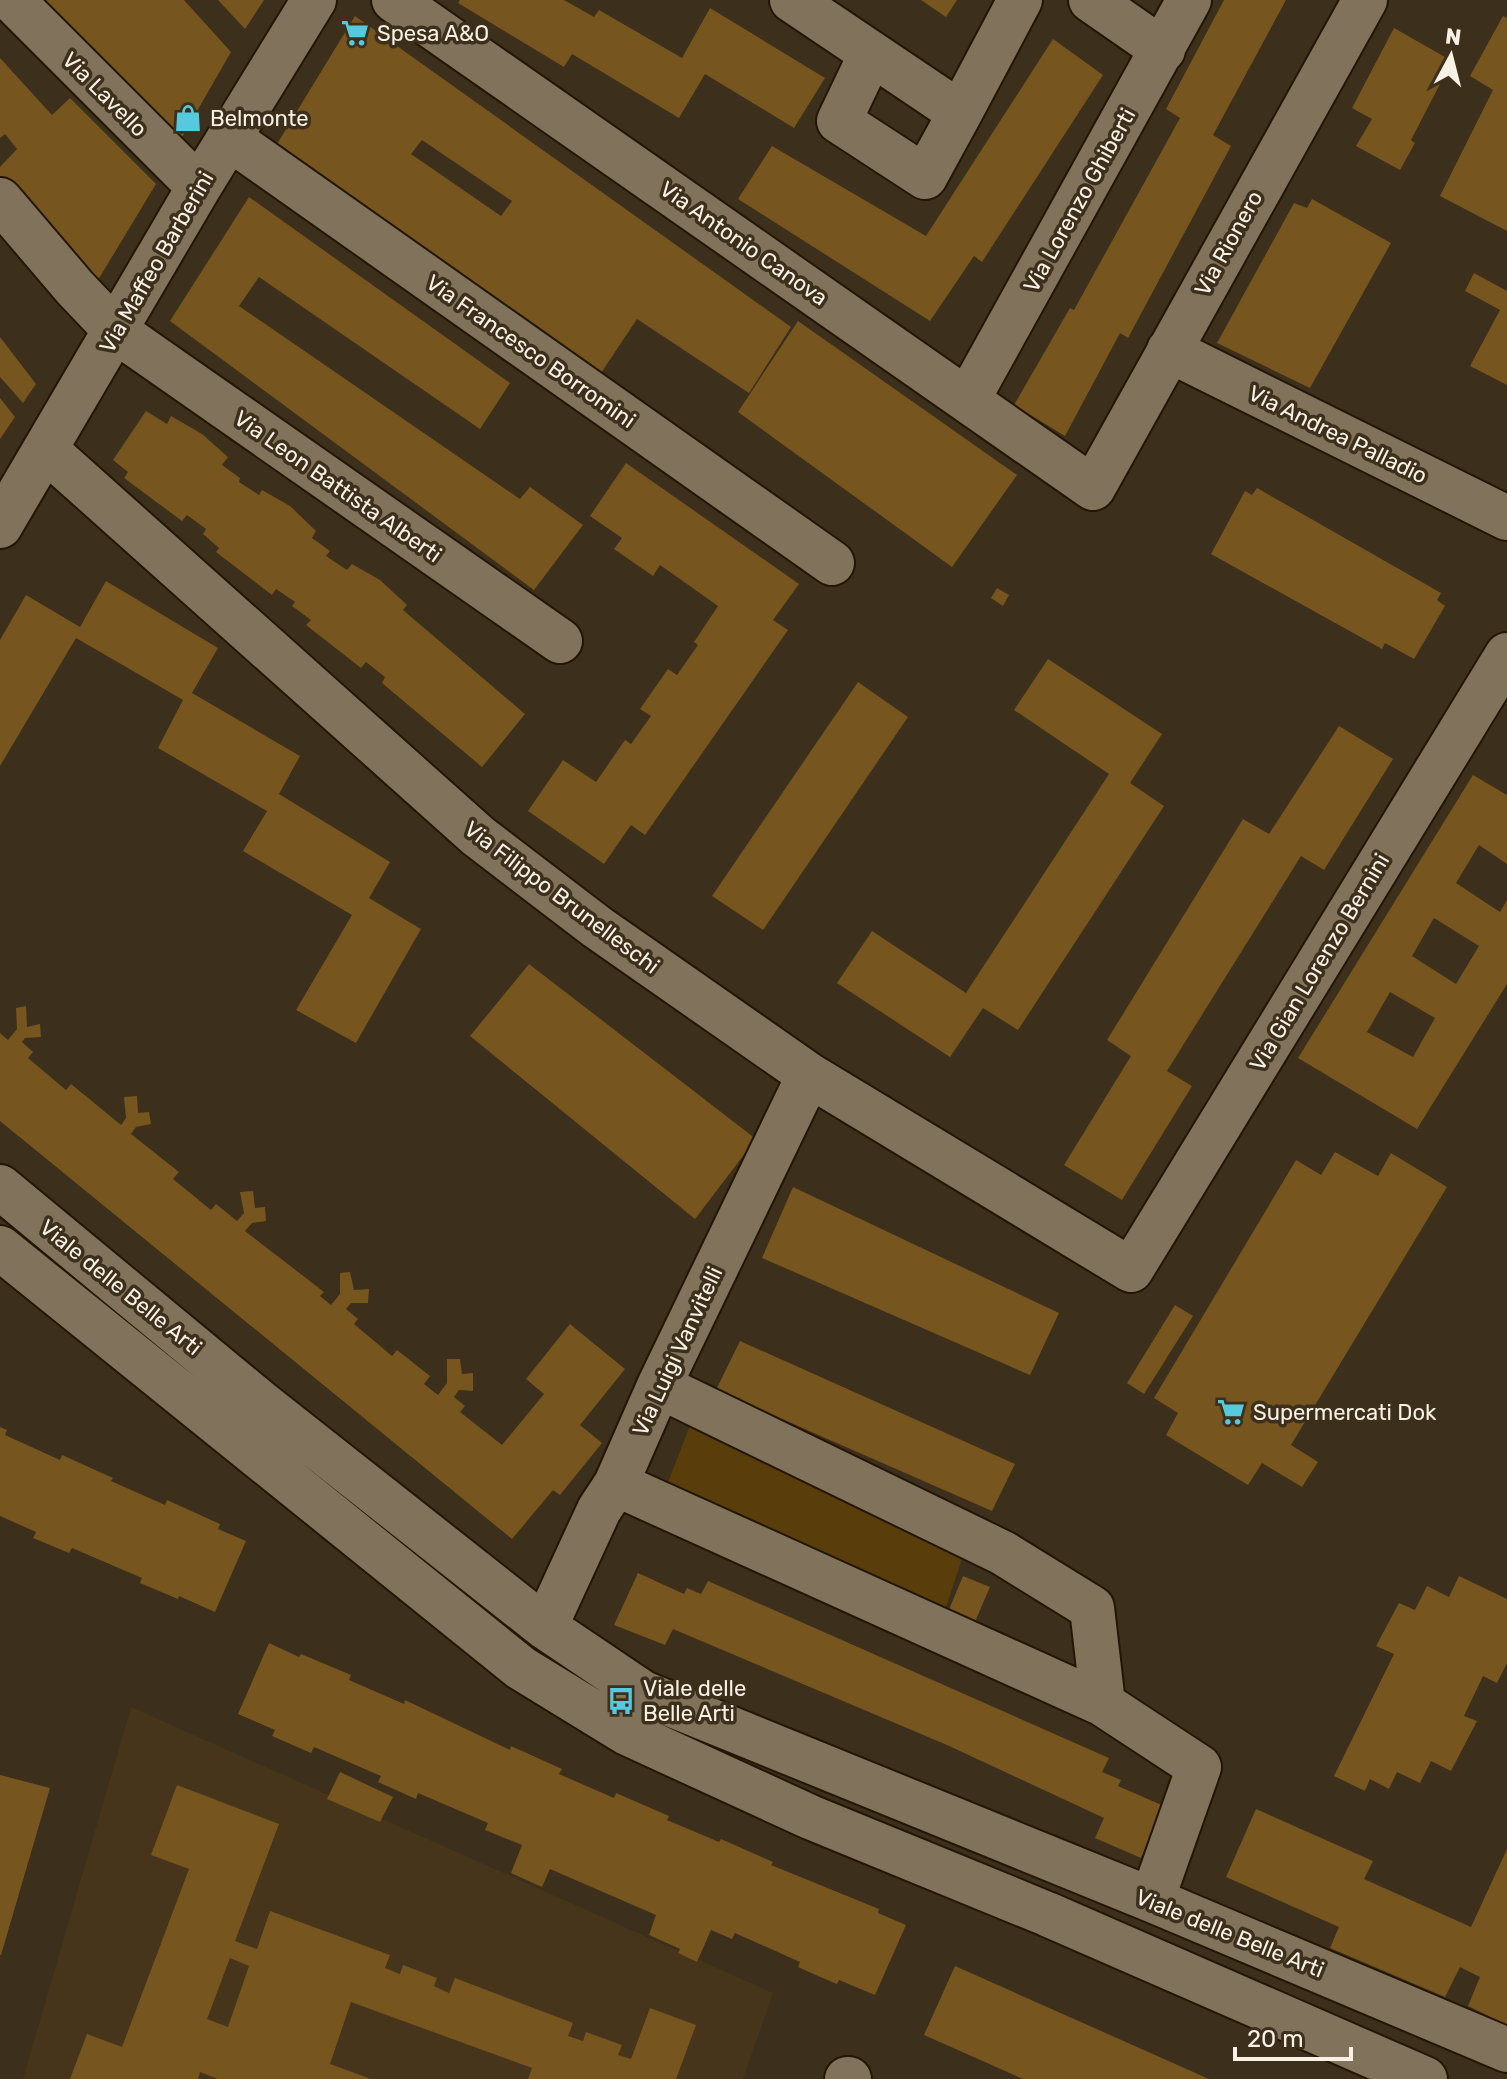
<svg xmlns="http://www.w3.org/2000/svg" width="1507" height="2079" font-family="Rubik,sans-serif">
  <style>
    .built { fill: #47351b }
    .green { fill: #593d0a }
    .building { fill: #76551e; fill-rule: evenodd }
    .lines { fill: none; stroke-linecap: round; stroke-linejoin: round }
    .minor-casing { stroke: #231604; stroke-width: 48 }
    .minor { stroke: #81725c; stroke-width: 44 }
    .labels { text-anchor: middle; stroke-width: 7; stroke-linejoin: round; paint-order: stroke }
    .poi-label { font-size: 22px; fill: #faf1e5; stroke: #3c2f1b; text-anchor: start }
    .street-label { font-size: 22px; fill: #faf1e5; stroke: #3c2f1b }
  </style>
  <rect width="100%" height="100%" fill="#3c2f1b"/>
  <path class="built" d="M131,1707l642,286 -30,86h-720z"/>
  <path class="green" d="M692,1420l274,127 -23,69 -278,-126z"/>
  <path class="building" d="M44,0h140l47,52 -50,87z
    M218,0h46l-19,29z
    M460,0h104l30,17 5,-7 83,48 28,-50 115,70 -31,50 -89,-54 -26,44 -107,-64 -8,13 -106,-64z
    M921,0h36l-11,17z
    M1224,0h62l-73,135 18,11 -103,192 -8,-5 -55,103 -51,-31 56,-97 4,2 106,-192 -14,-9z
    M355,16l436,311 -42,66 -112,-74 -36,54 -324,-229zM422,140l90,61 -11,15 -90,-62z
    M1503,16l4,2v213l-67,-35 53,-106 -23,-14z
    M1394,28l58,33 -41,79 4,3 -15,27 -44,-24 16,-27 -20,-11z
    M1053,39l50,36 -121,187 -8,-6 -44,65 -192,-122 34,-53 154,90z
    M0,58l52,57 18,-17 86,86 -64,106 -92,-112v-11l17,-18 -12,-15 -5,4z
    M249,197l261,186 -30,46 -221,-152 -20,29 281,193 10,-12 53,38 -49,65 -364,-269z
    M1312,199l79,44 -81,145 -93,-45 77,-140 13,5z
    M1474,273l33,18v94l-37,-19 30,-56 -35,-19z
    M798,321l219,154 -65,92 -214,-155z
    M0,337l36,47 -13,19 -23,-26z
    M0,398l15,19 -15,22z
    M146,411l21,13 4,-8 31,18 26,23 -6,8 18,13 -1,4 20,13 3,-5 28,16 26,25 -4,7 18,13 -4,5 21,14 5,-6 28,16 27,25 -4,5 122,104 -43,53 -100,-84 3,-6 -19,-15 -5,6 -55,-43 5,-5 -19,-14 3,-4 -19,-13 -4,6 -56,-43 3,-4 -16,-14 3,-5 -19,-14 -5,6 -58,-43 4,-6 -15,-12z
    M626,463l173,121 -26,36 15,10 -143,205 -14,-10 -27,39 -76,-53 35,-51 33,22 29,-42 6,4 20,-28 -11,-7 28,-40 9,6 21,-30 -4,-3 24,-36 -58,-41 -7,11 -39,-27 8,-11 -32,-22z
    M1257,488l184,105 -4,7 8,6 -31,53 -29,-16 -3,6 -171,-95 34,-63 7,4z
    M106,581l112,67 -26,45 108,63 -21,38 111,68 -21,36 52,31 -65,114 -60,-33 56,-95 -109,-64 24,-40 -109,-63 25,-48 -107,-62 -76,128v-126l26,-45 54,32z
    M997,588l12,7 -6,11 -12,-8z
    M1048,659l114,75 -32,49 34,23 -146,224 -35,-22 -33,49 -113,-74 35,-52 94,62 143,-219 -95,-64z
    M858,682l50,35 -145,213 -51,-34z
    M1339,726l54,33 -69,111 -23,-14 -134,215 25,15 -70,114 -58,-35 67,-109 -24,-16 136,-221 26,15z
    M1473,775l34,20v69l-28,-19 -23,38 44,29 7,-12v84l-90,145 -119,-71zM1434,918l45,28 -23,38 -44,-28zM1390,992l45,26 -22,39 -46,-25z
    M529,964l227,175 -61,80 -225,-183z
    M26,1006l1,21 13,-3 1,13 -16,1 -3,4 11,10 -5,6 38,32 5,-6 50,41 5,-7 -2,-21 13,-1 1,17 11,-1 2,12 -15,3 -5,7 48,38 -6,7 38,31 5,-6 21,17 7,-8 -4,-21 13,-1 2,17 10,-1 1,14 -14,2 -7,8 79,61 -4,4 11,9 9,-11v-21l10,-1 4,18 15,-1 -1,14h-17l-5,6 12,10 -4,5 38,32 5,-6 33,26 -6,8 14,11 9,-12v-24h13l2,15 11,-1v18l-14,-1 -5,7 11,9 -5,6 42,33 42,-51 -18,-15 44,-55 55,45 -45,56 22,18 -42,52 -7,-5 -41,49 -512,-418v-88l8,7 9,-11 -1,-21z
    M1335,1152l43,24 13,-23 56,34 -156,258 27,17 -16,25 -40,-24 -14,22 -82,-50 12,-22 -24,-15 142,-238 25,15z
    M793,1187l266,126 -29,62 -268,-117z
    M1175,1305l18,11 -49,78 -17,-11z
    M740,1341l275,123 -23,47 -276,-121z
    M0,1427l7,3 -2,5 55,25 2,-5 51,23 -2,3 54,24 2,-5 53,24 -2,5 28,12 -31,71 -36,-16 -1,3 -38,-16 2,-5 -70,-30 -3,5 -36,-15 3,-6 -36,-16z
    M638,1573l46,21 3,-6 14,6 7,-13 401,177 -7,14 19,8 -3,6 46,20 -23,52 -46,-20 9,-20 -157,-73 -274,-116 -8,16 -51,-20z
    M963,1576l27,11 -16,37 -26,-12z
    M1459,1576l48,23v64l-10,20 -14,-7 -19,40 13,5 -26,50 -20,-10 -11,22 -23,-11 -8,17 -19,-10 -5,12 -31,-15 60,-122 -18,-8 23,-43 16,7 12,-24 22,11z
    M269,1643l30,14 2,-3 50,21 -2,5 55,24 1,-4 105,50 1,-4 51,23 -3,5 55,24 2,-5 53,23 -2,4 52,22 2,-3 52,23 -2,3 108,44 -1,4 28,12 -31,70 -36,-15 -2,4 -19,-8 -20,-9 2,-5 -65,-29 -3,6 -21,-9 -14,32 -19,-9 2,-4 -31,-14 7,-20 -106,-46 -8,18 -31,-14 11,-28 -37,-15 3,-7 -70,-30 -2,6 -38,-17 3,-6 -67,-29 -3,6 -39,-17 3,-6 -37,-16z
    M340,1772l53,25 -13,25 -53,-23z
    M0,1775l50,13 -49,167h-1z
    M177,1785l102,39 -44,117 22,8 13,-38 120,44 -5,13 15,6 3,-9 34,13 -3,8 15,7 6,-15 118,45 -5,13 15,5 3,-9 36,13 -4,10 13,4 19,-51 46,17 -20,54h-148l4,-11 -181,-66 -21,62 41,15h-153l-18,-7 -2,7h-128l17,-45 35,13 67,-178 -38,-14zM230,1958l19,8 -21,61 -21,-8z
    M1256,1809l117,52 -9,18 107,48 36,-78v176l-39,-19 12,-29 -20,-10 -15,30 -115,-49 9,-21 -113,-50z
    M955,1966l254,113h-186l-99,-44z"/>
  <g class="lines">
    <g class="minor-casing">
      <path id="minor" d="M12,0l187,187
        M394,0l699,488 272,-488
        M792,0l168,113 60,-113
        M1091,0l72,50
        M871,54l-32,67 86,56 35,-64
        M229,138l603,425
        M0,200l75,88 41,43 444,310
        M1169,350l338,168
        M968,399l221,-399
        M46,450l432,386 119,91 212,148 322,195 376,-615
        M0,526l199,-339 115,-187
        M0,1187l260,215 285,225 98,66 509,207 355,150
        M0,1248l521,420 106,65 183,84 237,97 378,165
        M659,1386l344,167 89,55 11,96 96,63 -47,133
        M616,1484l487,220
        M545,1627l54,-117 17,-26 43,-98 150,-311
        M847,2079h2"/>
    </g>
    <use href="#minor" class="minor"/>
  </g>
  <defs>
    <g id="supermarket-bare" transform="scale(2.16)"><path d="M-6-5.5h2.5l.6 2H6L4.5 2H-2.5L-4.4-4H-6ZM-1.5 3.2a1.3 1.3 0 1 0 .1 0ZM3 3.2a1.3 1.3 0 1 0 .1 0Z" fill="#55cadf" stroke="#3c2f1b" stroke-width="2.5" paint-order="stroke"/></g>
    <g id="shop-bare" transform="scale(2.16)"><path d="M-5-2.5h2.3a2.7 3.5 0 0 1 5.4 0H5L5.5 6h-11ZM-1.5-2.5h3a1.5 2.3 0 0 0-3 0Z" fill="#55cadf" stroke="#3c2f1b" stroke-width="2.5" paint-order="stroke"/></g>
    <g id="bus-bare" transform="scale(2.16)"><path d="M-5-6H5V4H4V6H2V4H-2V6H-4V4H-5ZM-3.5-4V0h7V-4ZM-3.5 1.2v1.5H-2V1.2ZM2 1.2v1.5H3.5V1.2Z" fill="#55cadf" stroke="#3c2f1b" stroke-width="2.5" paint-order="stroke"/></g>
  </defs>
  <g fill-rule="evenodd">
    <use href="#supermarket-bare" x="355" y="33"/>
    <use href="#shop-bare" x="188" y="118"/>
    <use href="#supermarket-bare" x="1231" y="1412"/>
    <use href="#bus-bare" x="621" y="1701"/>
  </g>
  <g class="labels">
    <g class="poi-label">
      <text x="377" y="41">Spesa A&amp;O</text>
      <text x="210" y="126">Belmonte</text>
      <text x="1253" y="1420">Supermercati Dok</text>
      <text x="643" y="1696">Viale delle<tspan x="643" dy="25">Belle Arti</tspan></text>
    </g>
    <g class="street-label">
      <text transform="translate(105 94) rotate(45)" y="8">Via Lavello</text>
      <text transform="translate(1079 200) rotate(-61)" y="8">Via Lorenzo Ghiberti</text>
      <text transform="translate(744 243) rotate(35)" y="8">Via Antonio Canova</text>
      <text transform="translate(1228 243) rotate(-61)" y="8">Via Rionero</text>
      <text transform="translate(156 262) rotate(-60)" y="8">Via Maffeo Barberini</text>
      <text transform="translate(531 351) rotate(35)" y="8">Via Francesco Borromini</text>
      <text transform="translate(1338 434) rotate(26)" y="8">Via Andrea Palladio</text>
      <text transform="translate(338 486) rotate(35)" y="8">Via Leon Battista Alberti</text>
      <text transform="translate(562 897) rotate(37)" y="8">Via Filippo Brunelleschi</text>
      <text transform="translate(1319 962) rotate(-59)" y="8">Via Gian Lorenzo Bernini</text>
      <text transform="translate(121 1287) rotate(39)" y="8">Viale delle Belle Arti</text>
      <text transform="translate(677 1351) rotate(-65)" y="8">Via Luigi Vanvitelli</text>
      <text transform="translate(1230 1933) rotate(22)" y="8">Viale delle Belle Arti</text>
    </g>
  </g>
  <g transform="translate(1451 56) rotate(7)" stroke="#3c2f1b" stroke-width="6" paint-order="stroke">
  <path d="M0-6L14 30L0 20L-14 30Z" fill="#faf1e5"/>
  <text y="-12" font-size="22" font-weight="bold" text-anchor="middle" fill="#faf1e5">N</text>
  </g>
  <path d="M1235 2047v12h116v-12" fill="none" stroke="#faf1e5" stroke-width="4"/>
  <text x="1247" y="2047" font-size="24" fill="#faf1e5" stroke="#3c2f1b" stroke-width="6" paint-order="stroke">20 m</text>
</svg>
